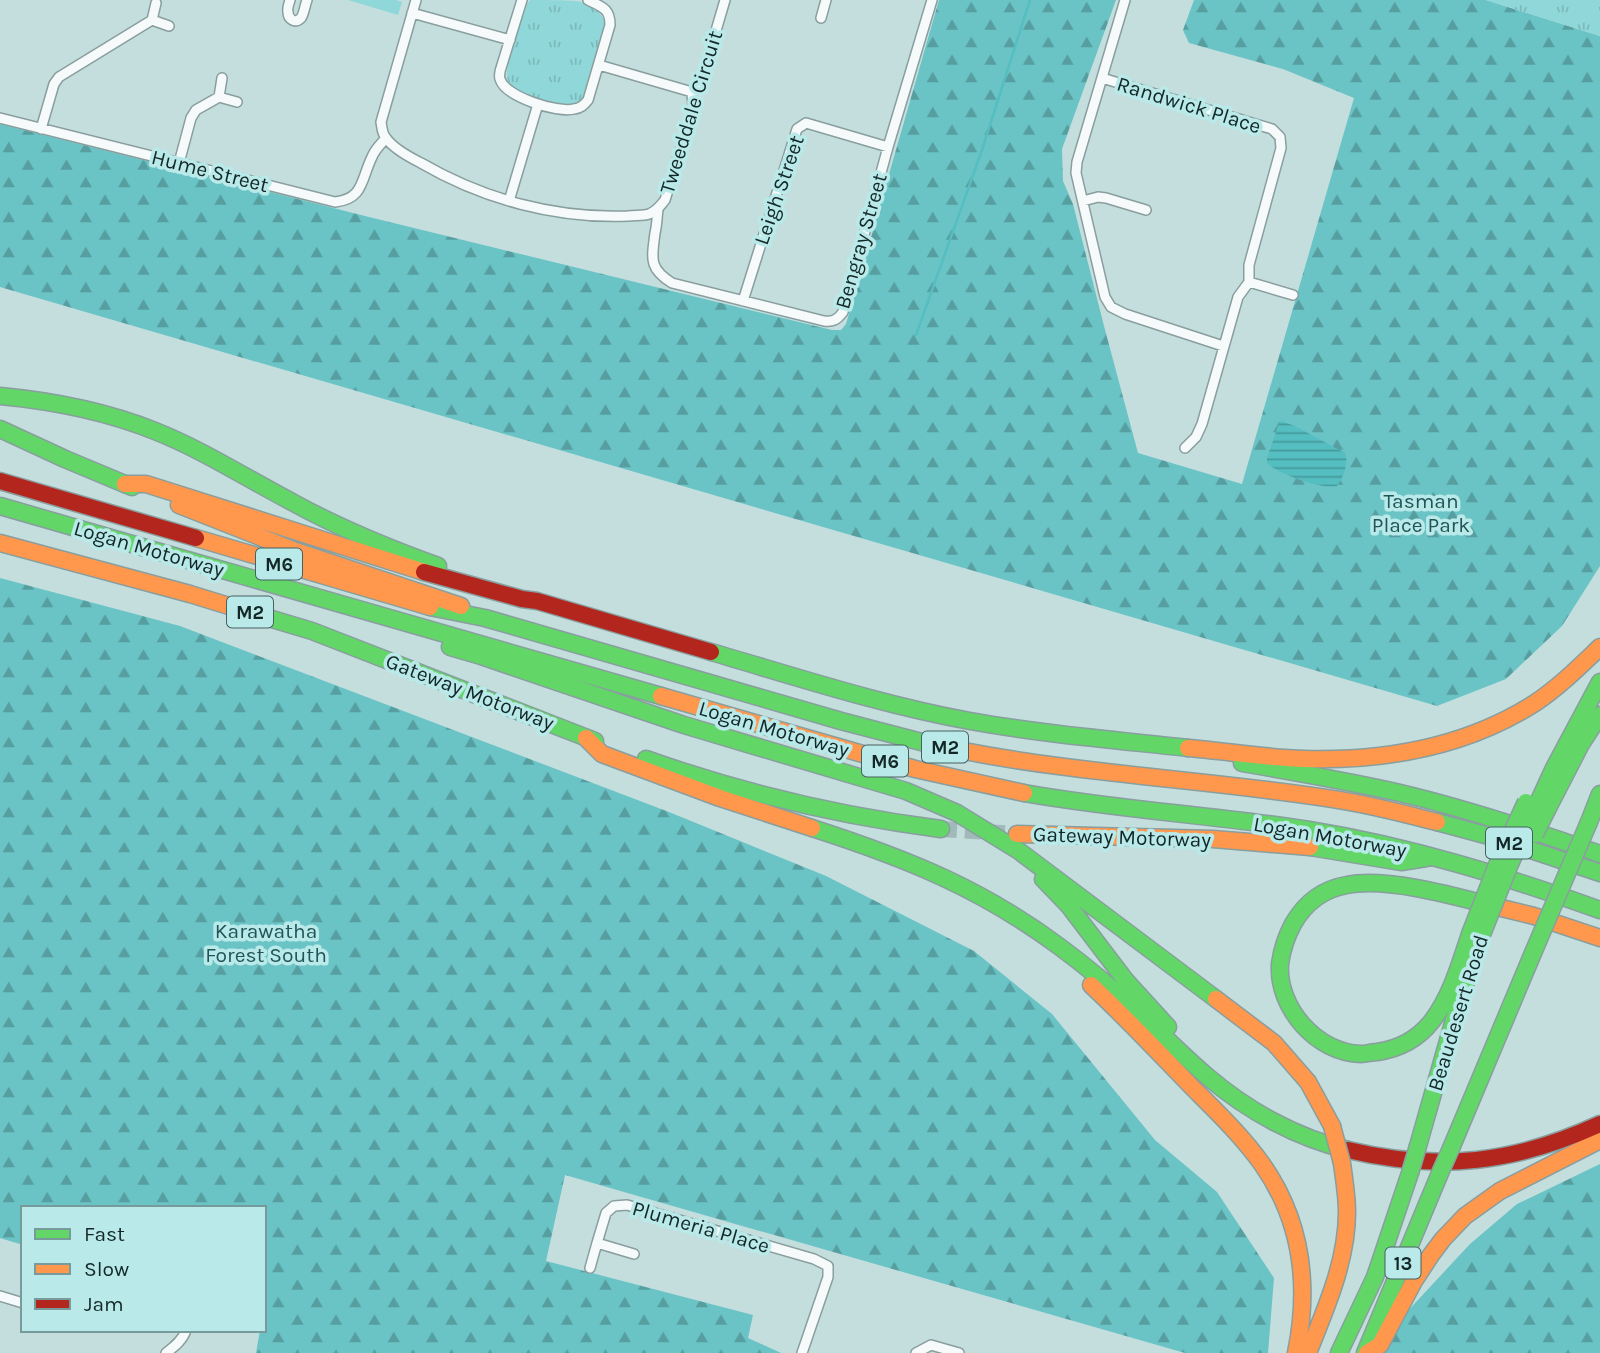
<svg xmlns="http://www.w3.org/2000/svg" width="1600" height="1353" font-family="Karla,sans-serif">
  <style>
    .green { fill: #90d7d9 }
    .forest { fill: url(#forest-firs) }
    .park { fill: url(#park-tufts) }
    .water { fill: url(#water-rules) }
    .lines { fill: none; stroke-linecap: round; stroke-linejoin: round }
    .stream { stroke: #55bec0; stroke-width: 2.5 }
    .highway-tunnel { stroke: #a1b9b9; stroke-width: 16; stroke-dasharray: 16 8; stroke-linecap: butt }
    .street-casing { stroke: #899e9e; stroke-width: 12 }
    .fast-casing { stroke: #899e9e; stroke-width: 19 }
    .slow-casing { stroke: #899e9e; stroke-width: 19 }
    .jam-casing { stroke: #899e9e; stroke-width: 19 }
    .street { stroke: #f6fafa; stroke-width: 9 }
    .fast { stroke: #63d668; stroke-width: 16 }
    .slow { stroke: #ff974d; stroke-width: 16 }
    .jam { stroke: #b3261e; stroke-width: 16 }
    .fast-bridge-casing { stroke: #899e9e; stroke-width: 19; stroke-linecap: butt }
    .slow-bridge-casing { stroke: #899e9e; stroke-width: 19; stroke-linecap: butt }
    .fast-bridge { stroke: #63d668; stroke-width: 16 }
    .slow-bridge { stroke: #ff974d; stroke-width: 16 }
    .labels { text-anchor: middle; stroke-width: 7; stroke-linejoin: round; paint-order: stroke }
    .shield { fill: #b9e9e9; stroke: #466161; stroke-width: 2 }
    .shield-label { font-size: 19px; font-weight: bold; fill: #142727 }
    .street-label { font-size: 21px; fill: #142727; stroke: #b9e9e9 }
    .park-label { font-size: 21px; fill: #1f5556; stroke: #b9e9e9 }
  </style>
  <defs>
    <pattern id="forest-firs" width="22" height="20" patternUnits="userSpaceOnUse" patternTransform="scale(1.75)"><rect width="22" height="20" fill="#6ac3c5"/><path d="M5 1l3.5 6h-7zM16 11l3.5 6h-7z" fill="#569ea0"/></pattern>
    <pattern id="park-tufts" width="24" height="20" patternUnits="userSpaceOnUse" patternTransform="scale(1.75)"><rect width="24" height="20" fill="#90d7d9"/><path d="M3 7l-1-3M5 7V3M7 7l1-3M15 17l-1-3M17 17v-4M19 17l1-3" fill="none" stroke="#7bb9ba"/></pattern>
    <pattern id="water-rules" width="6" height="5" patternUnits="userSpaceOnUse" patternTransform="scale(1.75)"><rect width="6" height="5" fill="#55bec0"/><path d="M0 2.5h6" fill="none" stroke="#459a9c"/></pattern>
  </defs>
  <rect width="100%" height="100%" fill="#c4dede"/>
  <path class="green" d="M348,0h48l6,2 -4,13z"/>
  <path class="forest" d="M939,0h177l-54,149 1,32 10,23 31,122 34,127 104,31 112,-386 -71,-29 -94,-26 -6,-13 11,-30h292l114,36v530l-38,60 -56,53 -69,27 -1437,-419v-163l365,92 467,114h9l5,-6z
    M0,578l180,48 489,186 157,64 148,75 78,63 103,126 62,52 57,86 -6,75h-83l-620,-178 -19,86 207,54 -5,23 33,15h-525l4,-23h4v-122h-241v37l-23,-7z
    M1600,1164v189h-216l19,-37 67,-72 47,-40z"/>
  <path class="park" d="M530,0c13,0 35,0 47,1 15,4 31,13 27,30l-21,68 -10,6c-16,-1 -63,-8 -66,-28 -2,-12 16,-59 20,-73z
    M1486,0h114v36z"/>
  <path class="water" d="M1281,421l14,5 50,27c4,9 -2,26 -8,33 -17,3 -57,-11 -70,-23v-5l11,-32z"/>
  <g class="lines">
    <path class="stream" d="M916,335l65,-182 49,-153"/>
    <path class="highway-tunnel" d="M941,829l76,5"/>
    <g class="street-casing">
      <path id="street" d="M290,0c-1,3 -3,9 -2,12 0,7 7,12 13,6 3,-4 4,-13 6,-18
        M416,0l-35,122c1,5 1,12 5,16 7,10 23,19 35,25 62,36 134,56 207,53 7,-1 15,0 21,-2 8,-3 11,-8 16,-14l28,-92 -1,-16 10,-14 23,-78
        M522,0l-21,68c-1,2 -2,9 -1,11 5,18 57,34 74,30 7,-1 10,-4 14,-9l22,-75c0,-17 -8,-18 -22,-25
        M1125,0l-48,162 -1,11 29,124 6,10 14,7 98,32
        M156,3l-4,17 17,6
        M412,13l98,27
        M821,18l5,-18
        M599,65l93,27
        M222,78l-3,19 18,5
        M1102,78l170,51 8,8 1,11 -32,117v17l-11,15 -36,127 -6,13 -11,11
        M0,118l335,84c29,-3 26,-23 37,-45 3,-8 9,-13 14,-19
        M41,129l13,-45 5,-7 93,-57
        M179,163l12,-45 5,-8 23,-13
        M509,201l29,-97
        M1083,201l15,-4 8,1 40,12
        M658,209c-1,8 -1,16 -3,24 -3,25 -7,35 17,50l152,38c9,1 13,-1 19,-9l45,-165 44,-147
        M1249,282l44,13
        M743,301l54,-172 9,-6 82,24
        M597,1243l9,-30 8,-7 13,-1 187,54 14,7v11l-26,76
        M590,1268l7,-25 37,11
        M0,1296l23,7
        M166,1353c8,-6 17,-13 20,-23
        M916,1353l15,-8 28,8"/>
    </g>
    <g class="fast-casing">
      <path id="fast" d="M0,396c53,5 105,15 155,35 48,19 91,47 137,71 47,26 96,46 146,64
        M0,429l65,30 67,28
        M0,506l661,190
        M430,607l55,11 356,103 92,24 31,6
        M242,610l70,21 283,110
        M450,647l31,9 203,69 222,66 51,22 62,38 197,148
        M711,652c86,25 171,53 259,69 72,13 145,19 218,27
        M646,759c96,34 194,57 295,70
        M1242,763c53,9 106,18 158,30 68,16 134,38 200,61
        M1024,793c95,17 190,22 285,37 99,16 196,46 291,80
        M1537,805l17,-37 46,-86
        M1548,808l33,-64 19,-29
        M1437,822l52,14 111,37
        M1589,822l11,-28
        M812,828c93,30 169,60 248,119 27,20 53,42 78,65 23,21 45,44 70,65 40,34 89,61 140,73
        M1310,847l91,15 25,-4
        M1043,879l26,27 57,75 42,46
        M1470,934c-10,30 -19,62 -38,87 -14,18 -34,28 -55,31 -5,0 -11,2 -16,2 -44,-1 -84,-46 -81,-90 2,-15 6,-27 13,-40 12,-21 30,-35 54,-39 38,-8 104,10 142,20
        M1418,1146l39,-137 24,-72
        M1452,1146l81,-193
        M1339,1353l36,-76 35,-104
        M1365,1353l75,-180"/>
    </g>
    <g class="slow-casing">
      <path id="slow" d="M125,484h21l278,88
        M179,505l114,45 168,56
        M196,538l234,69
        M0,543l190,51 52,16
        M661,696l254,73 109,24
        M586,738l16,16 118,44 92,30
        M1188,748c38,3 78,10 117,11 80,2 161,-12 230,-56 24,-16 44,-36 65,-56
        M964,751c124,24 250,29 375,49 33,5 66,14 98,22
        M1017,834l196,5 97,8
        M1489,905l45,11 66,22
        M1091,985c35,33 68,68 102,103 24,24 49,48 69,76 40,57 48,121 34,189
        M1216,999l58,44 34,39 24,44
        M1308,1353c18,-45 39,-92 39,-141 0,-17 -3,-33 -5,-49
        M1367,1353l13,-8 34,-64 17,-26 12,-16 22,-23 35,-25 100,-51"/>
    </g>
    <g class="jam-casing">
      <path id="jam" d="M0,481l196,57
        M424,572l98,27 15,2 174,51
        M1348,1150c92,22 167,13 252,-26"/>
    </g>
    <use href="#street" class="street"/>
    <use href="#fast" class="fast"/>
    <use href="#slow" class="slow"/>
    <use href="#jam" class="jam"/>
    <g class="fast-bridge-casing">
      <path id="fast-bridge" d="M1535,834l13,-26
        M1470,934l27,-69 29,-63
        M1481,937l29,-73 26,-57
        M1533,953l56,-131
        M1410,1173l8,-27
        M1440,1173l12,-27"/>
    </g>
    <g class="slow-bridge-casing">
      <path id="slow-bridge" d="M1332,1126l10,37"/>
    </g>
    <use href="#fast-bridge" class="fast-bridge"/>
    <use href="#slow-bridge" class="slow-bridge"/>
  </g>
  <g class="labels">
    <g class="shield">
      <rect x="256" y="548.5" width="46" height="31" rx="5"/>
      <rect x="227" y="596.5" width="46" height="31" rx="5"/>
      <rect x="922" y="731.5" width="46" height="31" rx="5"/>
      <rect x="862" y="745.5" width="46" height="31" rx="5"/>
      <rect x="1486" y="827.5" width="46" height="31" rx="5"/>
      <rect x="1385.5" y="1247.5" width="35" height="31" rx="5"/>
    </g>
    <g class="shield-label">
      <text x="279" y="571">M6</text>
      <text x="250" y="619">M2</text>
      <text x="945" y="754">M2</text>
      <text x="885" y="768">M6</text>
      <text x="1509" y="850">M2</text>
      <text x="1403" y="1270">13</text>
    </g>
    <g class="street-label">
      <text transform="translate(1189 105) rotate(17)" y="7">Randwick Place</text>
      <text transform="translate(691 112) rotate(-73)" y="7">Tweeddale Circuit</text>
      <text transform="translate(210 171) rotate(14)" y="7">Hume Street</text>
      <text transform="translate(779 190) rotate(-71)" y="7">Leigh Street</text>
      <text transform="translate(861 241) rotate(-74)" y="7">Bengray Street</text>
      <text transform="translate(149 549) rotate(16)" y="7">Logan Motorway</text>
      <text transform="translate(470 692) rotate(21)" y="7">Gateway Motorway</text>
      <text transform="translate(774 729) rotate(16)" y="7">Logan Motorway</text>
      <text transform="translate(1122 837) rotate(2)" y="7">Gateway Motorway</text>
      <text transform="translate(1330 837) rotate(10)" y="7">Logan Motorway</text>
      <text transform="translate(1458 1013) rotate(-73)" y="7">Beaudesert Road</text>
      <text transform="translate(701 1227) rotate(16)" y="7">Plumeria Place</text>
    </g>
    <g class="park-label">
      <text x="1421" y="508">Tasman<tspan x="1421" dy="24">Place Park</tspan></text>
      <text x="266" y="938">Karawatha<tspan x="266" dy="24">Forest South</tspan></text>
    </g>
  </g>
  <rect x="21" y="1206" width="245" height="126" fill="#b9e9e9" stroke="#779b9b" stroke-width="2"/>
  <rect x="35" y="1229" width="35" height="10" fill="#63d668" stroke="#779b9b" stroke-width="2"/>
  <text x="84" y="1241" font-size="21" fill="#142727">Fast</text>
  <rect x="35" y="1264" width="35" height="10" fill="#ff974d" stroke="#779b9b" stroke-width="2"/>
  <text x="84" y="1276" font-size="21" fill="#142727">Slow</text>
  <rect x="35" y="1299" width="35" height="10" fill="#b3261e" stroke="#779b9b" stroke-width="2"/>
  <text x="84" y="1311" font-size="21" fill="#142727">Jam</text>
</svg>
